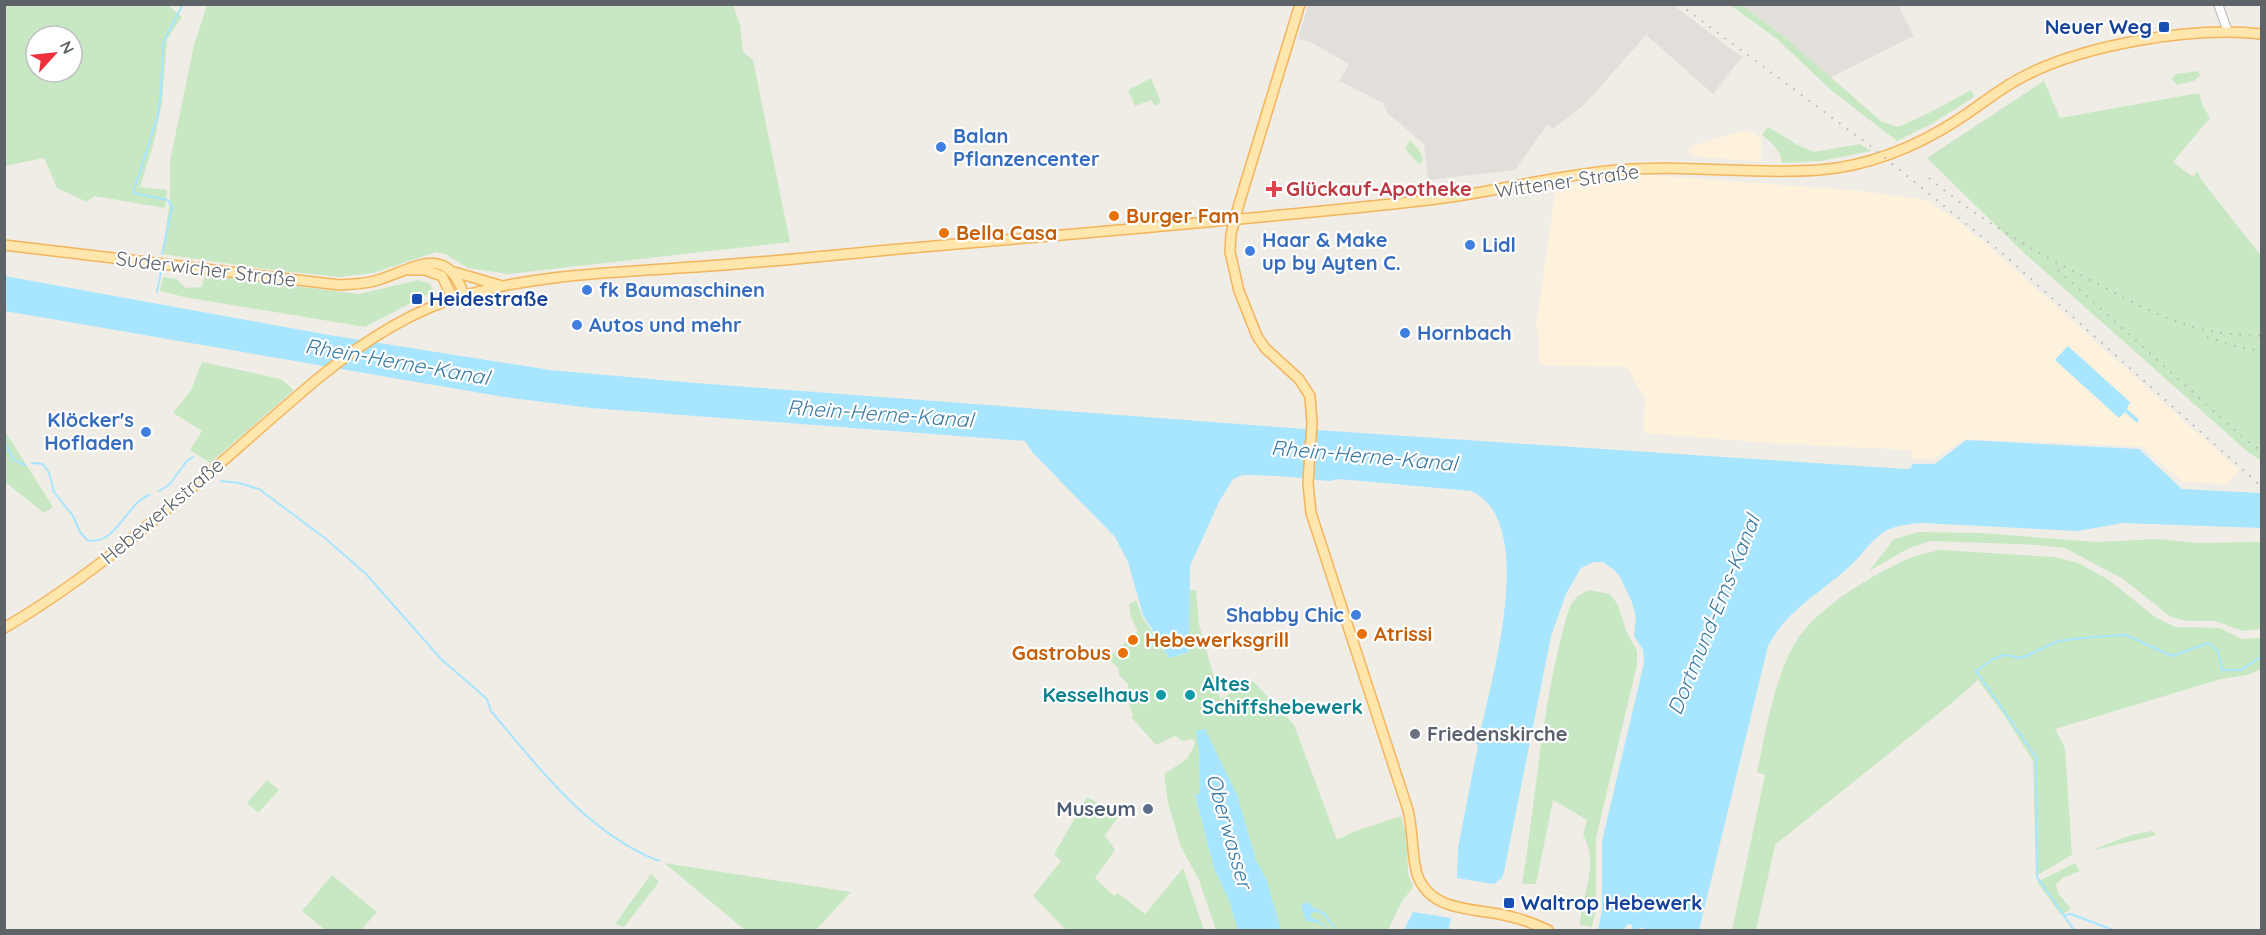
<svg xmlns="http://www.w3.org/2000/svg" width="2266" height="935" font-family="Quicksand,sans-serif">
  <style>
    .commercial { fill: #fef2dd }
    .industrial { fill: #e2dfdb }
    .green { fill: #c8e8c3; fill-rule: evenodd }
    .water { fill: #a8e5ff }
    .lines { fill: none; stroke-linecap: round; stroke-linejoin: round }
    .stream { stroke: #a8e5ff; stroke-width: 2 }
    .minor-casing { stroke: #b7babd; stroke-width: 10 }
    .major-casing { stroke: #f4b45b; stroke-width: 12 }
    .minor { stroke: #fff; stroke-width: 8 }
    .major { stroke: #ffe6ad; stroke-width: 9 }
    .rail { stroke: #b5b6b7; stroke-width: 2; stroke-dasharray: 1.5 8; stroke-linecap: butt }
    .transit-dot { fill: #1a4fb4; stroke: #fff; stroke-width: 2 }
    .shop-dot { fill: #3f7fe0; stroke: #fff; stroke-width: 2 }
    .health-dot { fill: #e0444e; stroke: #fff; stroke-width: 2 }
    .food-dot { fill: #e8710a; stroke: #fff; stroke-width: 2 }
    .culture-dot { fill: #0f9aa8; stroke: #fff; stroke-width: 2 }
    .worship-dot { fill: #6b7280; stroke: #fff; stroke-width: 2 }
    .service-dot { fill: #5c6f8a; stroke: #fff; stroke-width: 2 }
    .labels { text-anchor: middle; stroke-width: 4.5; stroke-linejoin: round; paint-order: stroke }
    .transit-label { font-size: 20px; font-weight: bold; fill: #164399; stroke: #fff; text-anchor: start }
    .shop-label { font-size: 20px; font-weight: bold; fill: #366cbe; stroke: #fff; text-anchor: start }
    .street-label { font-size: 20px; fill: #5e6367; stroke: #fff }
    .health-label { font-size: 20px; font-weight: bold; fill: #be3a42; stroke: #fff; text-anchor: start }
    .food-label { font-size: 20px; font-weight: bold; fill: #c56008; stroke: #fff; text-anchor: start }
    .culture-label { font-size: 20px; font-weight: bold; fill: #0d838f; stroke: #fff; text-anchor: start }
    .worship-label { font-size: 20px; font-weight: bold; fill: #5b616d; stroke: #fff; text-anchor: start }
    .service-label { font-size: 20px; font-weight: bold; fill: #4e5e75; stroke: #fff; text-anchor: end }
    .water-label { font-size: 21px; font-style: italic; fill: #3b7ba3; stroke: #fff }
  </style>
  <rect width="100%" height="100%" fill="#f0ede6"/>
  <path class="commercial" d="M1747,130l14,8v24l-71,-6 -1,-7 5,-4z
    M1649,175l213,16 65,9 32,22 41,34 239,214 -12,14 -44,-2 -42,-36 -176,-7 -32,20h-21l-1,-9 -141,-7 -126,-10 1,-34 -18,-32 -88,-2v-31l-3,-6 20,-141z"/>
  <path class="industrial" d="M1673,5l69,52 -29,37 -67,-59 -62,70 -31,24 -6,-4 -32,45 -87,10 -4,-36 -37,-31 -4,-10 -44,-22 10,-17 -37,-21 -14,-4 10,-34z
    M1741,5h157l16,31 -84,42 -49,-44z"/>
  <path class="green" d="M5,4l163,1 14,12 -15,22 -5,63 -8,40 -14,45 27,3 -2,18 -71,-12 -7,6 -30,-14 -13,-30 -39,8zM36,36h36v36h-36z
    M207,5h526l7,20 3,27 10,8 37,182 -283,32 -39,-6 -23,-14 -9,-2 -63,21 -33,4 -68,-7 -110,-16 8,-53v-40l24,-116z
    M1730,5h11l40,29 101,88 16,5 33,-15 40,-22 3,7 -41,26 -36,18 -66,-51 -54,-51z
    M2198,71l2,4 -6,6 -17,4 -5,-6 4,-5z
    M1151,78l10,24 -6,4 -4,-6 -16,6 -7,-16z
    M2044,81l16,37 139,-25 4,13 7,12 -37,44 20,15 5,-6 2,7 61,78v204l-12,-7 -226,-201 -96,-94z
    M1768,127l30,18 16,7 46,-8 11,7 -50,10 -39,2c-1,-14 -11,-20 -20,-28z
    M1410,140l9,10 4,9 -3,6 -15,-16z
    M205,275l154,19 59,-14 12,4 4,7 -69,36 -181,-30 -24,-6 3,-14 13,2 10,9 16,-1z
    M202,362l79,17 13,11 -84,73 -20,-13 12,-19 -29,-18 18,-23z
    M5,431l48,76 -9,6 -39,-31z
    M1919,532l62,1 116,9 61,-3 38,4 65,-1v87l-18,2 -28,-10h-28l-16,-4 -48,-38 -58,-31 -27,-3 -107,-4 -22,7 -40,23 25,-32z
    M1941,550l113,7 24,6 31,17 46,37 20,10 45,1 21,11 20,-1v31l-14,6 -26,4 -166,50 10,19 7,107 -36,21 -3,-115 -29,-46 -26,-35 -25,22 -178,143 -19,85h-24l33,-155 -8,-3c9,-41 18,-100 42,-135 21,-31 76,-64 111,-79 10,-4 21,-6 31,-8z
    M1190,590h6l3,34 21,75 33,-18 41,44 43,115 16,-8 48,-16 6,21 1,36 5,14 -12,16 -13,27h-172l-17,-50 -18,-33 -13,-44 -4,-29 23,-15 8,-15 -1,-5 -12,2 -7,-5 -19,9 -25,-28 2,-1 -6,-18 1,-14 -9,-9v-6l-11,-11 30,-27 -7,-14 -2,-13 7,-4 7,18 26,40 20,-6z
    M1589,590l21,4 8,11 9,28 10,18v14l-41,173v71l-4,18 -12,-2c1,-29 20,-62 3,-90l4,-15 -34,-20 -17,84h-14c14,-85 19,-171 41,-254 3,-11 5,-25 14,-33 3,-3 8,-5 12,-7z
    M267,780l12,10 -21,23 -11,-10z
    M1087,797l33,18 -15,20 10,15 -20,28 19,18 4,-3 27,21 38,-46 21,62h-138l-33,-34 28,-35 -7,-7z
    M2152,831l5,4 -62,15 2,-2 34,-13z
    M664,863l187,29 -35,38h-71z
    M2075,863l5,8 -18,7 -6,7 2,8 13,16 -10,6 -24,-33z
    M651,874l8,8 -35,45 -9,-3z
    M332,875l45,37 -16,18h-36l-23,-19z"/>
  <path class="water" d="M5,276l324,59 221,35 146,13 635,48 574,38 6,-1 1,-4h23l31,-24 173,9 43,40 79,4v35l-138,-5 -45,8 -156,-8c-13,1 -25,2 -36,8 -13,7 -20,19 -30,29 -28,29 -69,48 -88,86l-69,284h-53l-6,-3 -2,3 -6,-1v-4l-4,-1 -5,6h-25l4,-19v-70l42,-178 -1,-13 -9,-14 2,-18 -4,-16 -12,-25 -6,-7 -11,-8h-9l-13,6 -15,26 -15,42 -47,236 -3,8 -2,-1 -3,4 -3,1 -36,-6 1,-30 20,-103 -2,-1 2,-11 2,1c11,-54 59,-213 -9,-243l-132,-12 -9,2 -50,-5 -37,-1 -10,4 -14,23 -29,64 -1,86 -20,6 -26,-43 -15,-53 -13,-25 -82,-84 -8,-12 -434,-33 -87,-11 -499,-86z
    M2068,346l62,56 -3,7 12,11 -2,3 -12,-11 -6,6 -64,-58z
    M1205,729l32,66 19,65 10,18 15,52h-43l-8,-27 -16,-35 -19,-73 5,-2 -1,-41 -3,-21z
    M1308,902l6,6 11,5 12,17c-11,-6 -9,-19 -24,-18l-3,5 11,5 8,8 -10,-7 -13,-2 -5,-16z
    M1413,912l38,6 -2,10 3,2h-48z"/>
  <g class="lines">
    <path class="stream" d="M162,254l10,-46 -4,-8 -35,-7 25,-78 3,-23 2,-49 20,-39
      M157,292l4,-20
      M4,441l10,19 11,5
      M32,463l11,1 6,9 5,19 19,24 7,16 7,8c28,7 39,-36 62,-45
      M221,481l18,2 20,6 67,50 40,35 75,85 46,40 4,12c48,57 96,122 168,150
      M159,491l10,-6 18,-24 6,-4
      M2063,915l8,-1 42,16
      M2074,930l-37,-53 -1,-120 -60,-86 17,-12 11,-4 18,3 36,-17 36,-4 32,-2 46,21 36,-13 10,8 4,19h19l21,-14"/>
    <g class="minor-casing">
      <path id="minor" d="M2218,4l10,28"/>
    </g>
    <g class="major-casing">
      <path id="major" d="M1300,4l-61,200 -8,30 -1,18 9,39 18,45 8,12 34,31 11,17 2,27 -4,60 3,30 97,297c5,20 4,47 9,64 13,38 56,34 87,41 15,3 31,9 44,15
        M4,245l336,40c13,-1 28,-1 41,-6 36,-12 66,-35 83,16
        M409,270h16l17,6 11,23
        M454,272l45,13
        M4,628c117,-68 214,-166 317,-252 45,-36 92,-67 148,-82 68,-19 139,-21 209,-26 70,-4 140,-11 210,-18 181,-16 361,-30 541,-50 63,-7 125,-25 189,-30 67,-6 134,5 201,0 51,-4 97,-23 140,-51 20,-13 38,-28 58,-39 62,-35 174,-54 245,-46"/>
    </g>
    <use href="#minor" class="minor"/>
    <use href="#major" class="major"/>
    <path class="rail" d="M1679,4l190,141 133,108 260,234
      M1929,178c48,40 101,71 157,100 43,22 86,48 135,55 13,2 27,2 41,3
      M2058,270l183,166 21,16
      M2207,337l27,9 28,5"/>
  </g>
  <g class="transit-dot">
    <rect x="2158" y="21" width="12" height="12" rx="3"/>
    <rect x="411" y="293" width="12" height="12" rx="3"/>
    <rect x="1503" y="897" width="12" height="12" rx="3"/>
  </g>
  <g class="shop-dot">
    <circle cx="941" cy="147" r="6"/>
    <circle cx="1470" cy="245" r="6"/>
    <circle cx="1250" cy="251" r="6"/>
    <circle cx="587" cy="290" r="6"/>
    <circle cx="577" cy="325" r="6"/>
    <circle cx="1405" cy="333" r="6"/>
    <circle cx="146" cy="432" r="6"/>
    <circle cx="1356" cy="615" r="6"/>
  </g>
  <path class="health-dot" d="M1271 180h6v6h6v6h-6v6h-6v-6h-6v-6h6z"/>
  <g class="food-dot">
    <circle cx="1114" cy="216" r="6"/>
    <circle cx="944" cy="233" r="6"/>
    <circle cx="1362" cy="634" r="6"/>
    <circle cx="1133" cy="640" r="6"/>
    <circle cx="1123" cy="653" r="6"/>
  </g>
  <g class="culture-dot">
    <circle cx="1161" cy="695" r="6"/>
    <circle cx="1190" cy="695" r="6"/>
  </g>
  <circle class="worship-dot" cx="1415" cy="734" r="6"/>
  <circle class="service-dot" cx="1148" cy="809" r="6"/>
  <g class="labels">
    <g class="transit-label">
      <text x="2152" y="34" text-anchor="end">Neuer Weg</text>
      <text x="429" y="306">Heidestraße</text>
      <text x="1521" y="910">Waltrop Hebewerk</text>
    </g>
    <g class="shop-label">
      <text x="953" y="143">Balan<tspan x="953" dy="23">Pflanzencenter</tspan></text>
      <text x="1262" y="247">Haar &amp; Make<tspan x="1262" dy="23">up by Ayten C.</tspan></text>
      <text x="1482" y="252">Lidl</text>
      <text x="599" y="297">fk Baumaschinen</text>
      <text x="589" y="332">Autos und mehr</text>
      <text x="1417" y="340">Hornbach</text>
      <text x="134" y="427" text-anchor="end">Klöcker's<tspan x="134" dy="23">Hofladen</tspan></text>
      <text x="1344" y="622" text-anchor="end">Shabby Chic</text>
    </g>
    <g class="street-label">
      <text transform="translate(1567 181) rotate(-8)" y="7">Wittener Straße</text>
      <text transform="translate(206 269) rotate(7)" y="7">Suderwicher Straße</text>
      <text transform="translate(162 511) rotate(-40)" y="7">Hebewerkstraße</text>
    </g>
    <g class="health-label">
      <text x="1286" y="196">Glückauf-Apotheke</text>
    </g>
    <g class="food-label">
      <text x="1126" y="223">Burger Fam</text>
      <text x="956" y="240">Bella Casa</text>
      <text x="1374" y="641">Atrissi</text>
      <text x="1145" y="647">Hebewerksgrill</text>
      <text x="1111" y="660" text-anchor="end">Gastrobus</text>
    </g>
    <g class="culture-label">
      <text x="1202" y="691">Altes<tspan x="1202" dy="23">Schiffshebewerk</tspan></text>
      <text x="1149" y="702" text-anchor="end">Kesselhaus</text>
    </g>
    <g class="worship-label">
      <text x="1427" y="741">Friedenskirche</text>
    </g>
    <g class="service-label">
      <text x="1136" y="816">Museum</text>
    </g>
    <g class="water-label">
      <text transform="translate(397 362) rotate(10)" y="7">Rhein-Herne-Kanal</text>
      <text transform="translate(880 414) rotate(4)" y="7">Rhein-Herne-Kanal</text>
      <text transform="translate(1364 456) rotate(5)" y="7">Rhein-Herne-Kanal</text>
      <text transform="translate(1714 615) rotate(-68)" y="7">Dortmund-Ems-Kanal</text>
      <text transform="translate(1229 831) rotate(74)" y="7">Oberwasser</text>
    </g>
  </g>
  <rect width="2266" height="935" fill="none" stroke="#5e6367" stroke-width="12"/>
  <g transform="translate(54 54) rotate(63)"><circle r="28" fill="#ffffff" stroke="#bfc1c2" stroke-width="1.5"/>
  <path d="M0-4.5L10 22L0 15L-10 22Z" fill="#ed303b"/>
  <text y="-9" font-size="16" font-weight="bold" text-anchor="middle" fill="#5e6367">N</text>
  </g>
</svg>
